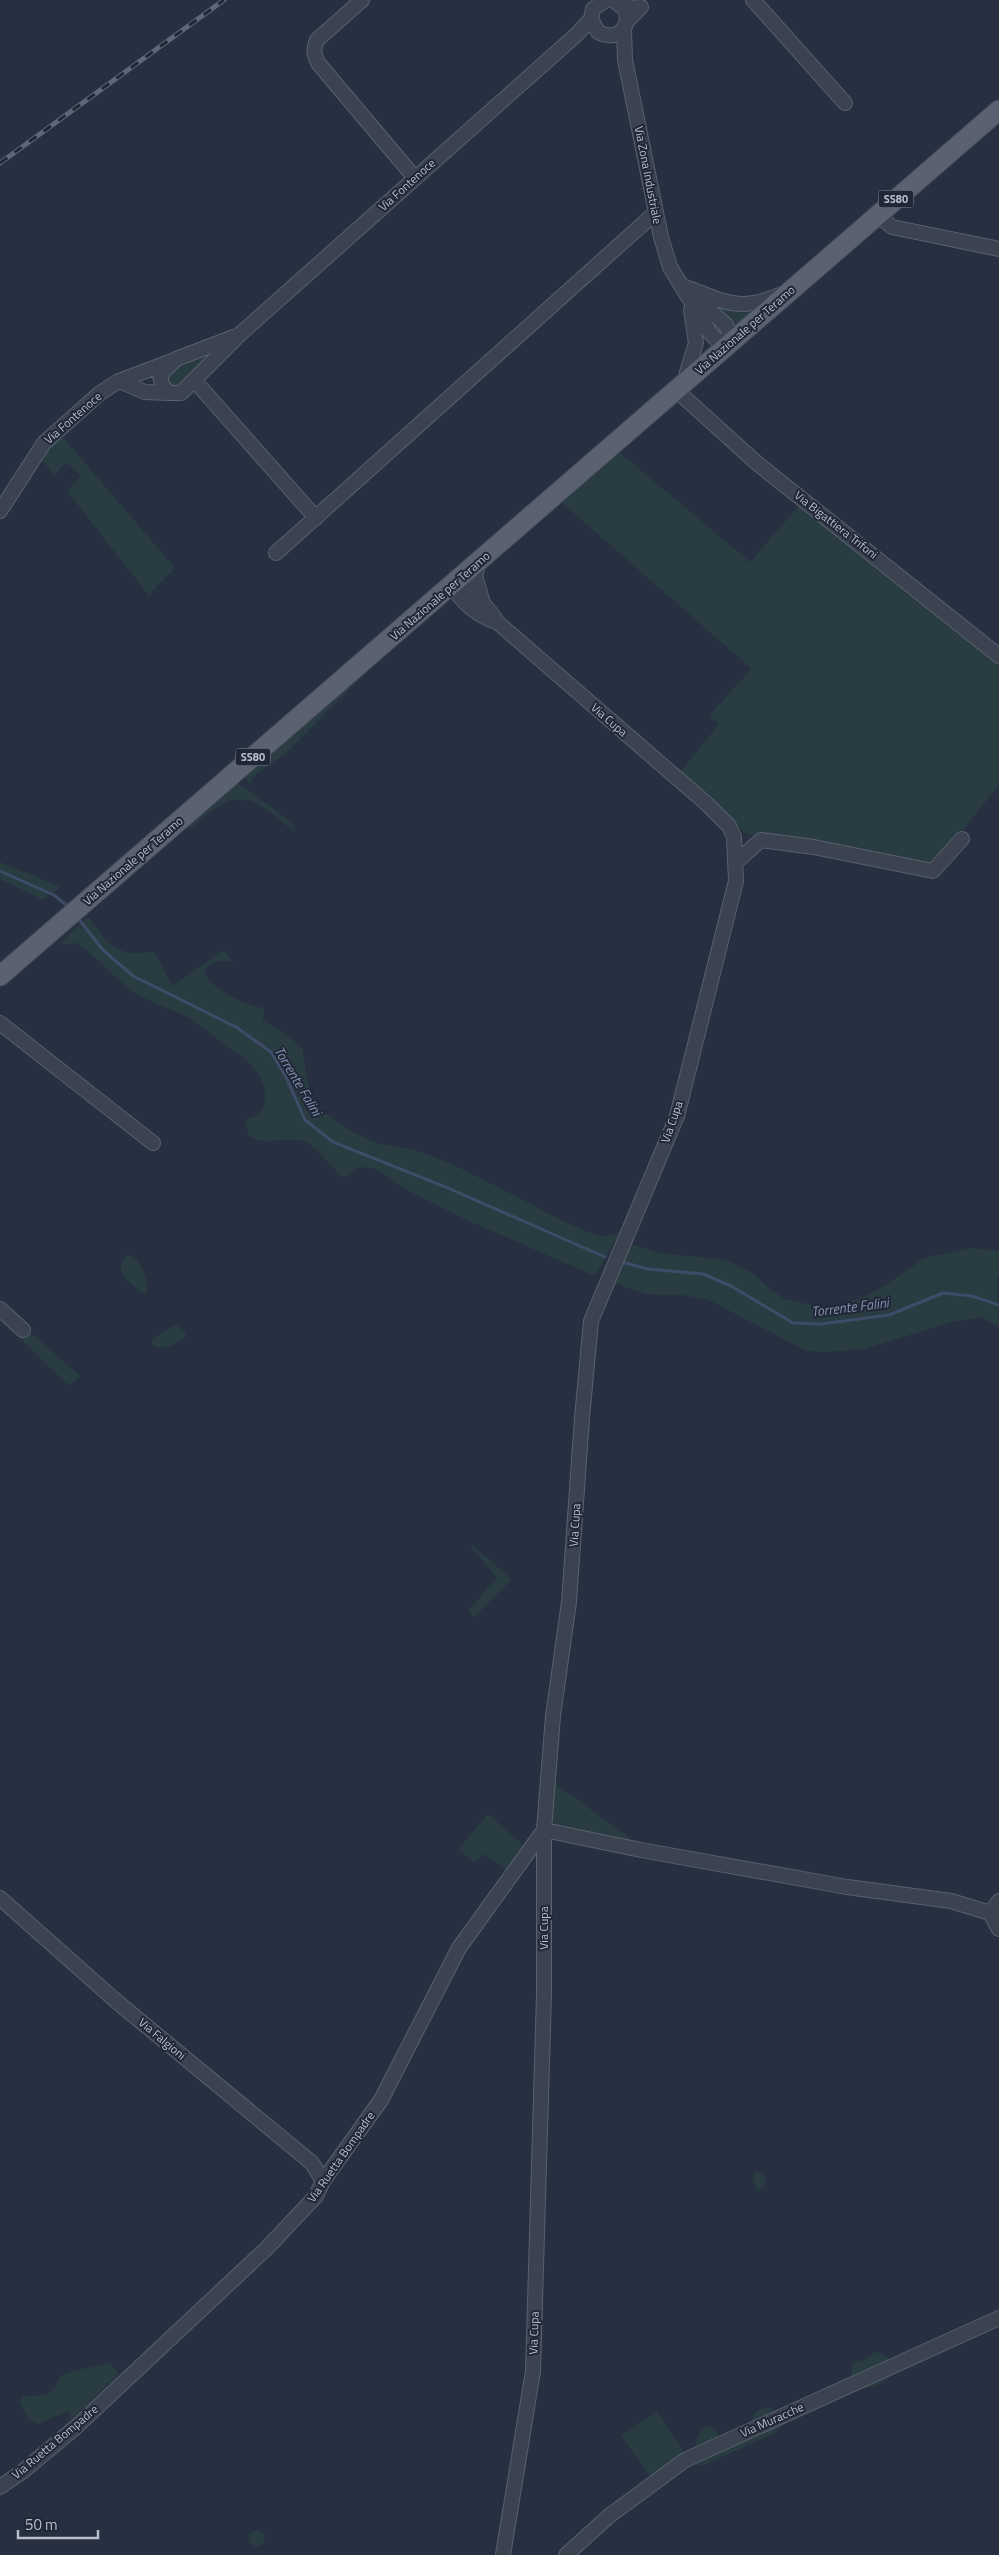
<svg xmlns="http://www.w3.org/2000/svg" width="999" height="2555" font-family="'Titillium Web',sans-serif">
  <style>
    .green { fill: #293c41 }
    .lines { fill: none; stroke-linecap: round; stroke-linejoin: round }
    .stream { stroke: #3e4c68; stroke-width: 3 }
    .minor-casing { stroke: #59606e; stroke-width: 16 }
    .major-casing { stroke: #454b5a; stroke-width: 21 }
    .minor { stroke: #3b4250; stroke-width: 14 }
    .major { stroke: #5a6170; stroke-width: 19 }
    .rail-casing { stroke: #5e6677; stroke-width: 5 }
    .rail { stroke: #202736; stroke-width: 3; stroke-dasharray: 9; stroke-linecap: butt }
    .labels { text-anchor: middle; stroke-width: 4; stroke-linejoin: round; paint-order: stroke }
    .shield { fill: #202736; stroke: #8a909e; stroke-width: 1 }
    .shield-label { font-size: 11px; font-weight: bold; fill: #b8bdcb }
    .street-label { font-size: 12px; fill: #b8bdcb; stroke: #202736 }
    .water-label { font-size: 14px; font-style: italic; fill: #8190b1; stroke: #202736 }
  </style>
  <rect width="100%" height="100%" fill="#273040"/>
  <path class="green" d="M711,305l15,5h29l-22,19z
    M203,357l2,2 -29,29 -7,-1 -5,-14z
    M61,435l114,133 -23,23 -2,6 -83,-106 14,-14 -14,-15 -13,13 -13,-16z
    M617,450l133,112 52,-60 197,163v120l-42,52 -26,26 -7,2 -178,-31 -66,-62 39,-48 -10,-9 43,-46 -193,-169z
    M362,671l3,3 -79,79 -29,20 -7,10 -9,-8z
    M234,780l60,44 1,8c-28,-21 -47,-48 -82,-22 -7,5 -15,11 -21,18l-12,1z
    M0,862l61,25 -18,13 -43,-21z
    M89,917c10,16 24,36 45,36 7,0 13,-1 20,-1l19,34 50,-36 10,11c-11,1 -23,-2 -29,11 6,16 43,35 60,36l-1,12 30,20 9,8 8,49 10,12 29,21 27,13 39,7 37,14 70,35 22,13 41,19 19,6 16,-5 -25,44 -126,-55 -62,-31 -30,-21 -18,-2 -16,11c-11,-10 -27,-33 -40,-37 -19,-5 -35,6 -54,-5l-4,-17c9,-1 17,-4 19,-14 7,-29 -20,-48 -41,-62 -13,-9 -26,-21 -40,-28 -16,-8 -34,-13 -49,-23 -21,-14 -36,-34 -57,-49l-18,2c11,-10 17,-20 30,-28z
    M630,1244l29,9 59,6 15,4 19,10 19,17 14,9 32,7h21l25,-9 21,-11 40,-28 48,-10 27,3v24l-2,3 2,49 -19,-10 -29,5 -86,27 -39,3 -20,-1 -97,-51 -27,-5 -35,-1 -34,-11z
    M128,1255c15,4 21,27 18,40 -11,-7 -38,-26 -18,-40z
    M178,1325l8,9 -1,4 -14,8 -12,2 -7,-4v-3c5,-6 19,-15 26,-16z
    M27,1329l53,47 -11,10 -50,-48z
    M472,1545l40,34 -38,38 -6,-6 29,-34 -27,-30z
    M553,1782l77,56 3,7 -83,-16z
    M488,1814l39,34 -18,25 -24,-19 -11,9 -16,-14z
    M755,2172h5l5,4v9l-6,6 -6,-8z
    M875,2352c17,0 23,23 8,31 -7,4 -17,5 -25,5l-7,-8 1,-15 5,-5 5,2z
    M110,2362l9,12 -55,52 7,-9 -4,-6 -28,13 -10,-4 -9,-18 2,-5c14,-3 32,2 36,-18 16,-13 34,-9 52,-17z
    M765,2407c12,1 18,10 15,22l-5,4 -73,33 -11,-1 -40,12 -30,-41 36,-24 28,41 11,-5c0,-11 2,-17 12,-22l7,2 4,10 31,-13 5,-13z
    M249 2538a8 8 0 1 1 16 0a8 8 0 1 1-16 0Z"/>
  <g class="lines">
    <path class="stream" d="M0,871l54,24 16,13
      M77,917l26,33 30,26 103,51 35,25 15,25 19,43 28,22 115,46 157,69
      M622,1262l26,7 55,5 28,12 62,37 28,1 68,-9 54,-22 29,3 27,9"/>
    <g class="minor-casing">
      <path id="minor" d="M362,0l-45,40c-4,9 -3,14 1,23l97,115
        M606,0l-13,9 -2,10 7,13c13,7 25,3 29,-11l-1,-11 -13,-10
        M753,0l92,103
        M623,5l10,3 8,-1 -14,14
        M624,29l1,31 36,177 9,30 40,66 8,8 14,1 -6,-17 -43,-39
        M878,215l14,12 107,22
        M688,288c40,15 52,24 94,6
        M239,335l-63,24 -16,16 2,10 7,8h12l58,-58 336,-299 16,-17
        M194,380l122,138
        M684,382l12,-39 -5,-33
        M676,390l82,74 241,192
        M169,393l-24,-1 -26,-11 53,-20
        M0,511l44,-68 56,-50 19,-12
        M276,553l378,-339
        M479,561l-4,15 8,27
        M497,622c-6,-12 -31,-38 -44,-38 5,17 27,33 44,38l210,182 22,22 5,11 2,44 -59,235 -86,205 -9,97 -13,184 -16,114 -9,114v164l-11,377 -30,184
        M736,862l25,-22 53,7 119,24 29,-32
        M0,1023l153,120
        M0,1309l23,21
        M0,1898l116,103 196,162 11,18
        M990,1913l9,-12
        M0,2487l22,-15 54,-45 192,-180 48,-51 7,-15 58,-81 78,-152 85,-118 97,20 206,37 104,14 39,12 9,16
        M566,2555l43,-39 76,-56 314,-142"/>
    </g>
    <g class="major-casing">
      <path id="major" d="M0,976l999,-866"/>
    </g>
    <use href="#minor" class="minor"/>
    <use href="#major" class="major"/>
    <g class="rail-casing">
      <path id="rail" d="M0,163l224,-163"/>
    </g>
    <use href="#rail" class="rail"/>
  </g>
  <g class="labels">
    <g class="shield">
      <rect x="878.5" y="190.5" width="35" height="17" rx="4"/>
      <rect x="235.5" y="748.5" width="35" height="17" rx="4"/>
    </g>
    <g class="shield-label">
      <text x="896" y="203">SS80</text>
      <text x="253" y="761">SS80</text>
    </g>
    <g class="street-label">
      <text transform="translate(648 175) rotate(79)" y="4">Via Zona Industriale</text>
      <text transform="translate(407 185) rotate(-42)" y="4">Via Fontenoce</text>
      <text transform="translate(745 330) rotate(-41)" y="4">Via Nazionale per Teramo</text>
      <text transform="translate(73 418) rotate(-41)" y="4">Via Fontenoce</text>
      <text transform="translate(836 525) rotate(38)" y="4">Via Bigattiera Trifoni</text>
      <text transform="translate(440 596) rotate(-41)" y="4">Via Nazionale per Teramo</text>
      <text transform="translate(609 720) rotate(41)" y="4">Via Cupa</text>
      <text transform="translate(133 861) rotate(-41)" y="4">Via Nazionale per Teramo</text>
      <text transform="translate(672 1122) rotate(-71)" y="4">Via Cupa</text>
      <text transform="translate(575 1525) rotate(-86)" y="4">Via Cupa</text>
      <text transform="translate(544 1928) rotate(-90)" y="4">Via Cupa</text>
      <text transform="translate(162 2039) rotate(40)" y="4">Via Falgioni</text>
      <text transform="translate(341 2157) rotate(-55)" y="4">Via Ruetta Bompadre</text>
      <text transform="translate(534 2333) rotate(-88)" y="4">Via Cupa</text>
      <text transform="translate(772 2420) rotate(-24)" y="4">Via Muracche</text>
      <text transform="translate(55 2442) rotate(-40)" y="4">Via Ruetta Bompadre</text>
    </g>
    <g class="water-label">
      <text transform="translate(298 1081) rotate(59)" y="5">Torrente Falini</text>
      <text transform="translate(850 1307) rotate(-7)" y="5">Torrente Falini</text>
    </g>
  </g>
  <path d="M18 2530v8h80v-8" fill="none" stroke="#b8bdcb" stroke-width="2.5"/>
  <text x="25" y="2530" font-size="15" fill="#b8bdcb" stroke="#202736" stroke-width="4" paint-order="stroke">50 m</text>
</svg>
